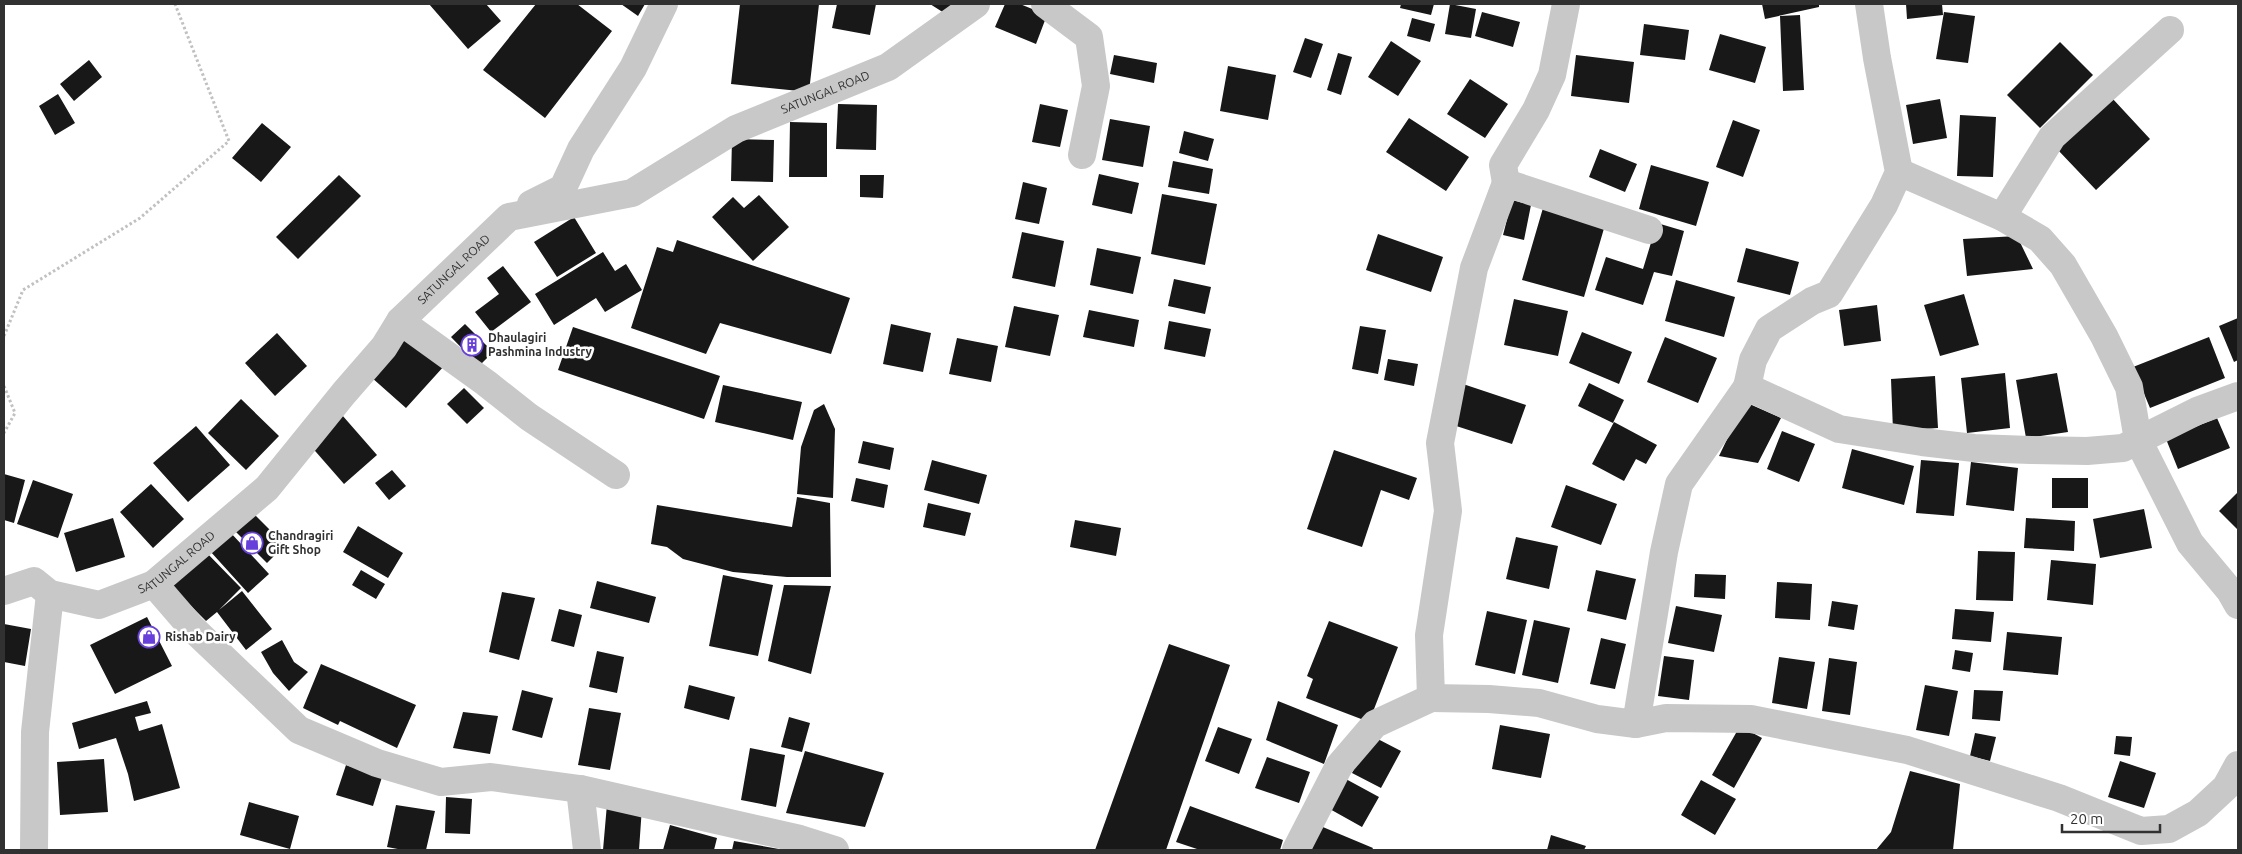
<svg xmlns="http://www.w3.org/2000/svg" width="2242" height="854" font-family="Ubuntu,sans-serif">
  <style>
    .building { fill: #181818 }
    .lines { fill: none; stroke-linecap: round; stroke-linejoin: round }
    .path { stroke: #c1c1c1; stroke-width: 3; stroke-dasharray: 2.5 2.5; stroke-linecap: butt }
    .street { stroke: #c8c8c8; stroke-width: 28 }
    .labels { text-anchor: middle; stroke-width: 5; stroke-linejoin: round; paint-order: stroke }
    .street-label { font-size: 12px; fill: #313131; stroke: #fff }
    .poi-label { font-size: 12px; font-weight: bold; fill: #313131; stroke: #fff; text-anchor: start }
  </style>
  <rect width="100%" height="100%" fill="#fff"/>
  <path class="building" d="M429,4h57l15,17 -33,28z
    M536,4h41l35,27 -67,87 -62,-48z
    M621,4h24l-7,12z
    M740,4h79l-10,88 -78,-8z
    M837,4h39l-6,31 -38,-7z
    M930,4h31l-9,14z
    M1005,4h15l27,11 -11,29 -41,-17z
    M1401,4h33l-3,11 -31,-7z
    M1450,4l26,5 -5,29 -26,-4z
    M1762,4h57v3l-54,12z
    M1906,4h36l1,11 -36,4z
    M1482,12l38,10 -7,25 -38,-11z
    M1944,12l31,4 -7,47 -32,-4z
    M1800,15l4,75 -21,1 -3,-75z
    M1412,18l23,6 -5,18 -23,-6z
    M1644,24l45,6 -4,30 -45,-5z
    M1720,34l46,13 -11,36 -46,-13z
    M1305,38l18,6 -12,34 -18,-6z
    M1391,41l30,20 -23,35 -30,-19z
    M2060,42l33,33 -53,53 -33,-33z
    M1338,53l14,4 -11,38 -14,-5z
    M1114,55l43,8 -3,20 -44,-9z
    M1576,55l58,7 -5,41 -58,-7z
    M89,60l13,17 -28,24 -14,-17z
    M1228,66l48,9 -8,45 -48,-9z
    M1470,79l38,25 -23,34 -38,-24z
    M58,94l17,29 -20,12 -16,-29z
    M2112,98l38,41 -54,51 -39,-41z
    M1940,99l7,39 -34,6 -7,-39z
    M838,104l39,1 -1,45 -40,-1z
    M1040,104l28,6 -8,37 -28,-5z
    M1960,115l36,2 -3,60 -36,-1z
    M1409,118l60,39 -23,34 -60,-39z
    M1110,119l40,7 -7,41 -41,-7z
    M1733,120l27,10 -17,47 -27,-10z
    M790,122l37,1v54h-38z
    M262,123l29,24 -30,35 -29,-24z
    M1184,131l30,8 -6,22 -29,-8z
    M732,139l42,1 -1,42 -42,-1z
    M1600,149l37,15 -12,28 -36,-15z
    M1173,161l40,8 -4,25 -41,-7z
    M1651,165l58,17 -13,44 -57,-17z
    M1099,174l40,9 -7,31 -40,-9z
    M339,175l22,21 -63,63 -22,-22z
    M860,175h24l-1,23 -23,-1z
    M1023,182l24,6 -8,36 -24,-5z
    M1162,194l55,10 -12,61 -54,-11z
    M759,195l30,32 -36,34 -41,-44 21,-20 11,11z
    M1512,200l19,5 -7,35 -21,-5z
    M1543,208l62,17 -21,72 -62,-17z
    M574,217l22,36 -39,24 -23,-35z
    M1657,223l27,8 -12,45 -18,-4 -11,33 -48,-15 11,-33 37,12z
    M1022,232l42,9 -9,46 -43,-9z
    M1378,234l65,23 -12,35 -65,-22z
    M2017,236l16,33 -66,7 -4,-37z
    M677,240l173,58 -19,56 -111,-31 -14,31 -75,-26 26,-81 16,5z
    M1097,248l44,9 -8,37 -43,-9z
    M1746,248l53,14 -9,33 -53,-13z
    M603,252l12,19 11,-7 16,26 -37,22 -9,-14 -42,27 -19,-31z
    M503,266l28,36 -40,30 -16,-20 24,-18 -12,-16z
    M1174,279l37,8 -6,27 -37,-8z
    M1676,280l59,17 -11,40 -59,-16z
    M1964,294l15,51 -39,11 -16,-51z
    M1514,299l54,12 -10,45 -54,-11z
    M1877,305l4,36 -37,5 -5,-36z
    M1014,306l45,9 -9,41 -45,-9z
    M1089,310l50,10 -5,27 -51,-10z
    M2238,318v42l-4,2 -15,-36z
    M1169,321l42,8 -6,28 -41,-8z
    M465,324l28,28 -14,14 -28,-29z
    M891,324l40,9 -8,39 -40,-8z
    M1360,326l26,4 -8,44 -26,-5z
    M573,327l147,49 -16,43 -146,-49z
    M1582,332l50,20 -13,32 -50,-21z
    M277,333l30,33 -32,30 -30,-33z
    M410,334l35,31 -39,43 -35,-31z
    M1665,337l52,21 -19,45 -51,-21z
    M2209,337l16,41 -75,30 -17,-41z
    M957,338l41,8 -7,36 -42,-8z
    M1388,359l30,5 -4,22 -30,-6z
    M2005,373l5,55 -43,5 -6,-55z
    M2057,373l11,59 -42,6 -10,-58z
    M1935,376l3,52 -45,3 -2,-52z
    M1589,383l35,17 -11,23 -35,-17z
    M1463,384l63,21 -14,39 -62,-20z
    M723,385l79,17 -9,38 -78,-18z
    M464,388l20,20 -17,16 -20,-20z
    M241,399l38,37 -33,34 -38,-37z
    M1745,402l36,16 -23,45 -39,-7z
    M824,404l11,25 -2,69 -36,-4 4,-47 13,-37z
    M342,415l35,40 -33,29 -35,-40z
    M2217,418l13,30 -52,21 -12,-30z
    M1614,422l43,23 -11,19 -10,-5 -12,22 -32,-17z
    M196,426l34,39 -42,37 -35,-39z
    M1782,431l33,13 -16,38 -32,-13z
    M863,441l31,7 -4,22 -32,-7z
    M1852,449l62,17 -10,39 -62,-17z
    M1334,450l83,28 -8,22 -28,-10 -19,57 -55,-18z
    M932,460l55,15 -8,29 -55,-14z
    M1921,460l38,3 -5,53 -38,-3z
    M1971,462l47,6 -4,43 -48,-6z
    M392,470l14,16 -17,14 -14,-17z
    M4,474l21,6 -11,43 -10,-3z
    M856,478l32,7 -4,23 -33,-7z
    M2052,478h36v30h-36z
    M33,480l40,14 -15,44 -41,-14z
    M151,484l33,35 -31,29 -33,-36z
    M1566,485l51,19 -16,41 -50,-18z
    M2238,492v38l-19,-19z
    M797,497l33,6 1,74h-44l-54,-5 -50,-13 -16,-12 -16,-3 6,-39 135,22z
    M928,503l43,10 -6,23 -42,-9z
    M2144,509l8,39 -52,10 -7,-39z
    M252,512l33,33 -18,18 -33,-33z
    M113,518l12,39 -49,15 -12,-39z
    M2026,518l49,3 -1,30 -50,-3z
    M1075,520l46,8 -5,28 -46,-9z
    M358,526l45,27 -15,25 -45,-26z
    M230,532l39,42 -21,19 -38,-42z
    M1516,537l42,9 -9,43 -43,-10z
    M204,550l37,38 -22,22 23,-19 30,38 -26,21 -29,-38 -11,9 -37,-37z
    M1978,551l37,1 -2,49 -37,-1z
    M2051,560l45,4 -3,41 -46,-5z
    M361,570l24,14 -9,15 -24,-14z
    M1596,570l40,9 -10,41 -39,-9z
    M1695,574l31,1 -1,24 -31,-2z
    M723,575l50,10 -15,71 -49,-10z
    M597,581l59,16 -7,26 -59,-15z
    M1777,582l35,2 -2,36 -35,-2z
    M784,585l47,1 -20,88 -43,-13z
    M502,592l33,6 -16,62 -30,-8z
    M1832,601l26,4 -4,25 -26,-4z
    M1676,606l46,9 -8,37 -46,-9z
    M559,609l23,6 -8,32 -23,-6z
    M1955,609l39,3 -3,30 -39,-3z
    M1487,611l40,9 -12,54 -40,-9z
    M147,617l25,49 -57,28 -25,-49z
    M1534,620l36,8 -12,55 -36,-8z
    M1329,621l69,26 -29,75 -63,-24 7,-19 -6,-3z
    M4,624l27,5 -6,37 -21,-4z
    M2007,632l55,5 -4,38 -55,-5z
    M1601,638l25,6 -11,45 -25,-5z
    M282,640l12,22 14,10 -19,19 -16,-18 -12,-21z
    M1169,644l61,21 -64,185h-71z
    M1955,650l18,3 -3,19 -18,-3z
    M597,651l27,6 -7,36 -28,-6z
    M1664,656l30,4 -5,40 -31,-4z
    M1779,657l36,5 -8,47 -35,-6z
    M1829,658l28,4 -7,53 -28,-4z
    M321,664l95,41 -19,43 -57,-27 -2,4 -35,-17z
    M689,685l46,12 -6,23 -45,-12z
    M1925,685l33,6 -9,45 -33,-6z
    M522,690l31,8 -11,40 -30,-8z
    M1974,690l29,1 -3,30 -28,-2z
    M147,701l4,12 -16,4 4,14 23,-7 18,64 -46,13 -6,-27 -12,-36 -37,11 -7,-26z
    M1278,701l60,24 -14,39 -58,-24z
    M589,708l32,5 -11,57 -32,-5z
    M463,712l35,4 -8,38 -37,-6z
    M789,717l21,6 -8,29 -21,-5z
    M1500,725l50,9 -9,44 -49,-9z
    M1740,726l22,12 -28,50 -22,-13z
    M1218,727l34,12 -13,35 -34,-13z
    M1975,733l21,4 -6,24 -20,-5z
    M1372,736l29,15 -20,37 -29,-15z
    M2116,736l16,1 -2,19 -16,-2z
    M750,748l35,7 -9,52 -35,-7z
    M805,751l79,22 -19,54 -79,-14z
    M1267,757l43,15 -11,31 -44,-15z
    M104,759l4,53 -48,3 -3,-53z
    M2120,761l36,12 -12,35 -36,-11z
    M346,765l36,12 -9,29 -37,-11z
    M1910,771l50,13 -7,66h-77l15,-18z
    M1344,778l35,19 -17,30 -34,-19z
    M1701,780l35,19 -21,36 -34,-20z
    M446,797l26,2 -2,35 -25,-1z
    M249,802l50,14 -9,33 -50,-14z
    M607,804l35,3 -3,43h-36z
    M396,805l39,6 -9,39h-23l-16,-3z
    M1190,806l93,34 -3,10h-80l-24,-8z
    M670,825l47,13 -3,12h-51z
    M1318,825l55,23 -1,2h-65z
    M1551,835l35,11 -2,4h-37z
    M734,841l45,8v1h-47z"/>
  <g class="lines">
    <path class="path" d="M4,336l19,-46 117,-72 89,-77 -54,-137
      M4,386l11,27 -11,20"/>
    <g class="street">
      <path d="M1045,4l44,33 7,49 -14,69"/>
      <path d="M1869,4l8,54 22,114 -15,33 -55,89 -17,7 -43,28 -16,31 -6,27 92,42 83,13 52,6 57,2 56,1 36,-3 74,-37 41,-15"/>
      <path d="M1899,172l103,45 38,22 23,26 41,71 25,51 9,53 52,103 40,48 8,14"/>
      <path d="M1506,183l-3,-18 33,-55 16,-35 14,-71"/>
      <path d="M531,204l32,-16 18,-39 52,-81 31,-64"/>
      <path d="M2002,217l50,-80 118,-107"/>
      <path d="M400,321l86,62 43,34 87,58"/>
      <path d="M154,584l38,44 107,102 78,33 64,19 50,-5 89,12 220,50 35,11"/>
      <path id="s1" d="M4,591l30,-10 16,13 49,11 55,-21 113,-96 77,-95 40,-46 16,-26 109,-104 123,-24 104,-64 152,-62 88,-63"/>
      <path d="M1431,698l58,1 50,4 58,16 39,5 28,-172 15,-68 68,-97"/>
      <path d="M1636,724l30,-6 85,1 156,31 152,48 82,33 28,-2 29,-16 28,-26 12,-22"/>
      <path d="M580,789l7,61"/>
      <path d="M34,850l1,-118 15,-138"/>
      <path d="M1296,850l43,-84 36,-42 56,-26 -2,-63 19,-124 -8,-68 34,-175 32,-85 143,47"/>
    </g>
  </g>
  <defs>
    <g id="building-ring" transform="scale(1.125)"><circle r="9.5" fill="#fff" stroke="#673fdb" stroke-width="1.5"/><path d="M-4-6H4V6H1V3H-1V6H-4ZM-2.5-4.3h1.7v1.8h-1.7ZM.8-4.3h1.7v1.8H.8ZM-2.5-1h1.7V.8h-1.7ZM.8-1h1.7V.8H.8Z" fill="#673fdb"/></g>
    <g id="shop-ring" transform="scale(1.125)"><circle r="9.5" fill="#fff" stroke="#673fdb" stroke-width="1.5"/><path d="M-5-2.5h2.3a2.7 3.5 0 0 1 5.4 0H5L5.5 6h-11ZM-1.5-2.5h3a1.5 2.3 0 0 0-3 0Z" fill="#673fdb"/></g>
  </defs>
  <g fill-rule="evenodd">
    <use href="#building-ring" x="472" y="345"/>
    <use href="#shop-ring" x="252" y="543"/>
    <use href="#shop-ring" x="149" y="637"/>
  </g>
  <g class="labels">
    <g class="street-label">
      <text dy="4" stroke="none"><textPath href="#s1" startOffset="1018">SATUNGAL ROAD</textPath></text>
      <text dy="4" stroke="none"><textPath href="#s1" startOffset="598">SATUNGAL ROAD</textPath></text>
      <text dy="4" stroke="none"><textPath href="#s1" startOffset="192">SATUNGAL ROAD</textPath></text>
    </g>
    <g class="poi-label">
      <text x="488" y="342">Dhaulagiri<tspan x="488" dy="14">Pashmina Industry</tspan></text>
      <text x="268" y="540">Chandragiri<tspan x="268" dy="14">Gift Shop</tspan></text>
      <text x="165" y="641">Rishab Dairy</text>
    </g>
  </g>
  <rect width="2242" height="854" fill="none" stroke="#313131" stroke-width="10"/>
  <path d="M2062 824v8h98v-8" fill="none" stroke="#313131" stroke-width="2.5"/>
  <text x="2070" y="824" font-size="15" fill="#313131" stroke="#ffffff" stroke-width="4" paint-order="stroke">20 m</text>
</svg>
